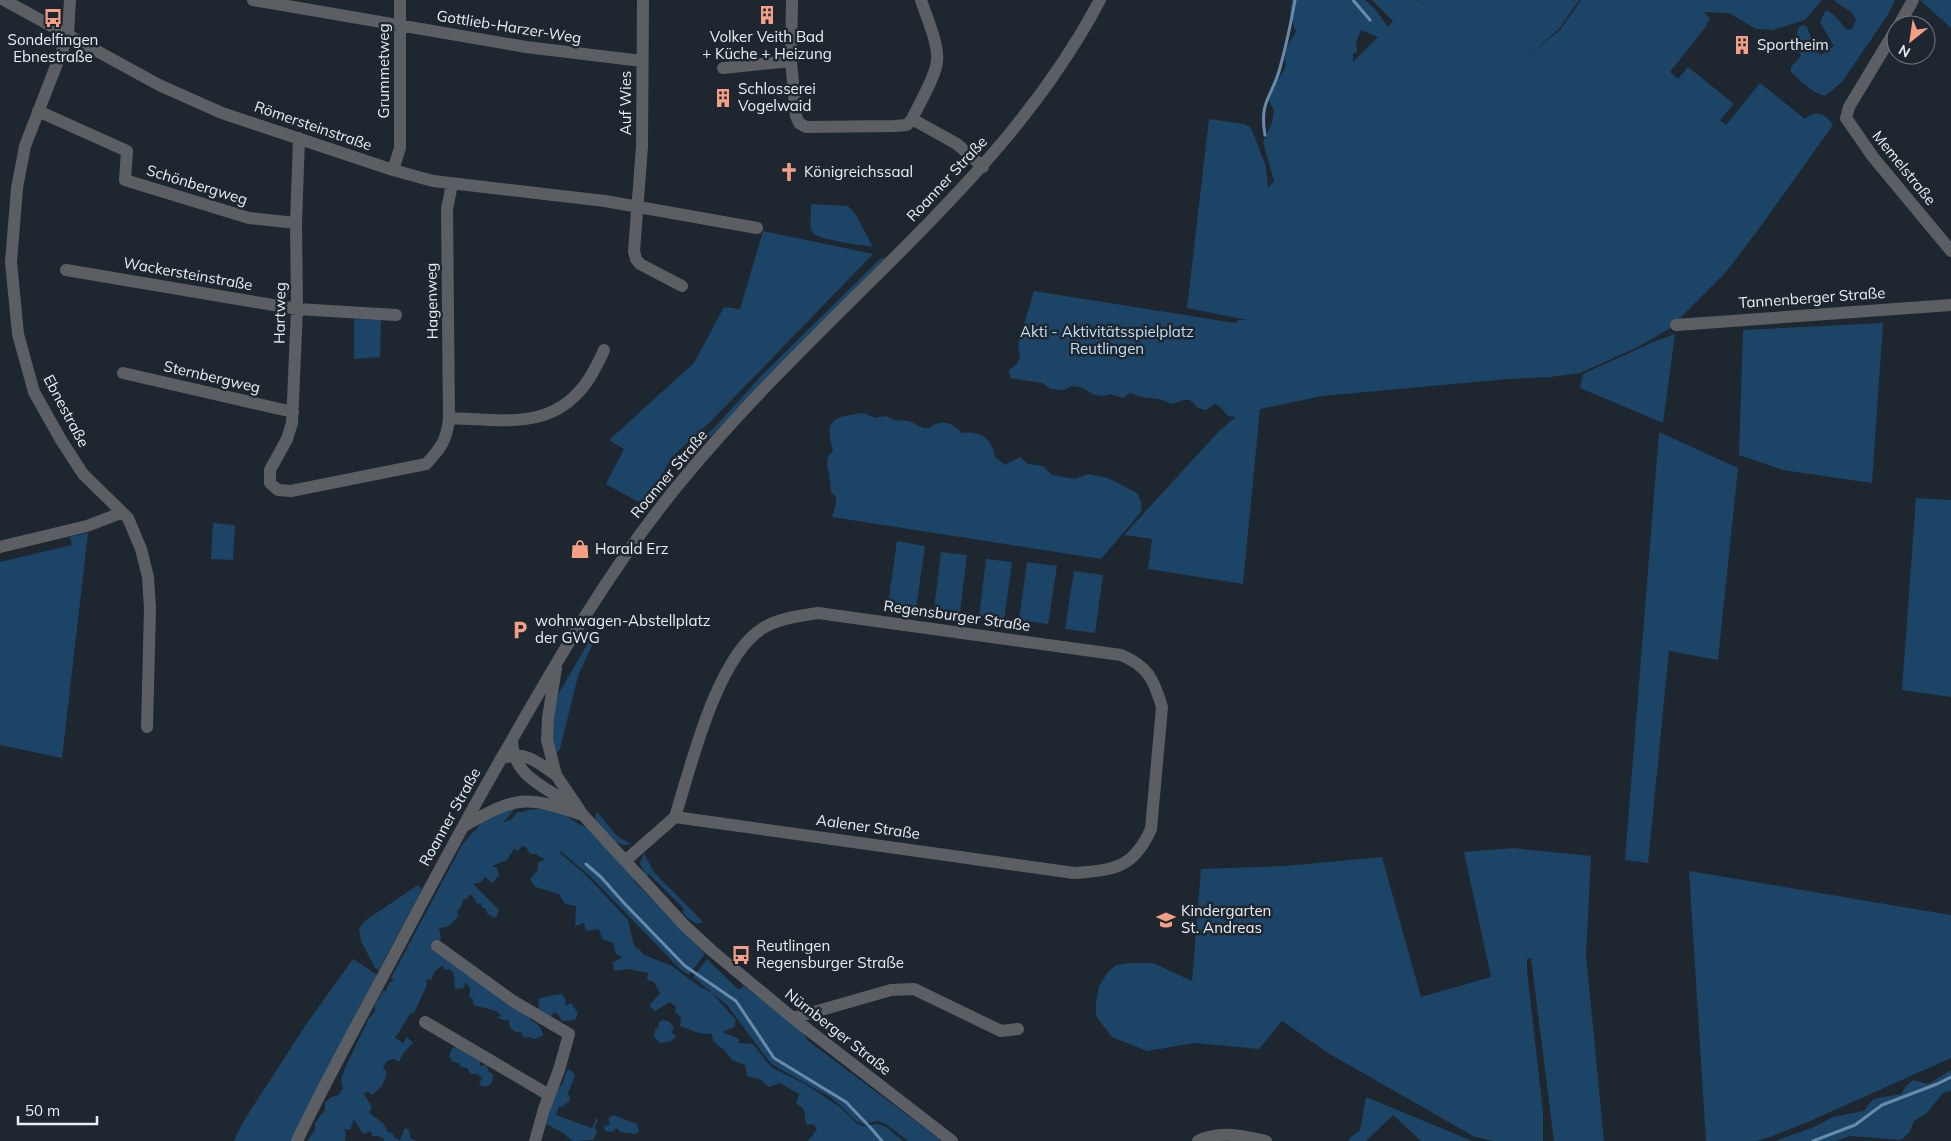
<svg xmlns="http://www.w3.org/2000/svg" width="1951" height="1141" font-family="Mulish,sans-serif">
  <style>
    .green { fill: #1c4466; fill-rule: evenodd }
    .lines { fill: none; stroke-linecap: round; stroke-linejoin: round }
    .stream { stroke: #698bab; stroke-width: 3 }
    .minor { stroke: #5b5f64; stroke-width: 12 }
    .labels { text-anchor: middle; stroke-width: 5; stroke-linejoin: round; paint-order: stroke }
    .street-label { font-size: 15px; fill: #e9eef4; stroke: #1e272f }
    .poi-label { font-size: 15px; fill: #e9eef4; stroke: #1e272f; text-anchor: start }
    .park-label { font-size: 15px; fill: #c3def9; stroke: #1e272f }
  </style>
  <rect width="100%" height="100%" fill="#1e272f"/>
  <path class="green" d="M1292,0h73l10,9 13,18 5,-6 -21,-21h45l9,6 -8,-6h161l-20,29 -31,27 32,-26 21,-30h241l-17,20 -33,10 -16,-1 -27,-16 -25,-1 6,7 -4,5 1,1 -37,47 8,7 10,-12 46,37 -14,16 6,5 34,-42 45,36c12,-10 20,-5 28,6l-75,105 -32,42 -57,57 -33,19 -56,25 -30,4 -42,2 -186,17 -62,13 -17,175 -95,-15 4,-30 -28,-4 96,-105 16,-13 -8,-1 -8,-9 -5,-3 -9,6 -8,-2 -8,-8h-6l-13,4 -11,-5 -19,-2 -11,-4 -7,5 -13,-4 -7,2 -9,-1 -13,-8 -10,-1 -7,4 -13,-1 -9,-6 -32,-5 -1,-8 8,-6 3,-8 -2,-10 3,-12 13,-43 201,32 4,-3h8l-60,-12 22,-189 35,5 7,4 15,38 2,22 6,-7 -11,-39 9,-19 2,-14c-13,-14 3,-26 10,-39 2,-3 1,-8 1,-12 1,-11 5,-17 11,-26l-6,-17zM1361,30l17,7 -25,25v-8l4,-2 -1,-10z
    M1834,0h61l-8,16 -45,66 -17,14c-14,-4 -23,-14 -34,-24v-5l10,-11 -7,-13 5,-16 4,-2 4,2 9,24 5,4 13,-9 -14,-24 6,-12 9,6 12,14 5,-1 4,-9c-6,-13 -13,-11 -22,-20z
    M1920,0h31v28z
    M811,204l37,2 8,9 17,32c-11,-2 -56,-7 -61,-15 -3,-7 -1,-20 -1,-28z
    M763,231l110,23 -161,166 -40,37 -28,48 -38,-21 18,-35 -15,-9 85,-77 30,-56 16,2z
    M886,257l-173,177 -36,30 2,-5 35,-31 51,-56 115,-113z
    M354,319l27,1 -1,37 -26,2z
    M1883,323l-11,160 -89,-13 -44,-15 4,-125z
    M1675,334l-12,89 -83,-35 3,-14 70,-32z
    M863,413l12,5 11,-2 8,4 15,1 14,7h6c12,-9 23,-6 33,5 18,-3 30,5 33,24l10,8 15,-8 8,7 15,2 9,9 23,4 13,-5 20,4 29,15 5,11 -1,8 -40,47 -269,-42 4,-14v-6l-5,-5 -2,-20 -2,-5 1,-10 5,-7c-10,-33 3,-33 30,-37z
    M1659,432l79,36 -20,192 -49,-9 -21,212 -23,-3z
    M1916,498l35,2v197l-49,-7z
    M213,523l22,2 -2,35 -22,-1z
    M88,533l-26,225 -62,-13v-183l72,-17 -2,-8z
    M897,541l28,5 -9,62 -28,-4z
    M941,552l26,3 -7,57 -26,-3z
    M986,559l26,3 -8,58 -25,-3z
    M1027,562l30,4 -9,58 -29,-4z
    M1074,571l29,4 -8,58 -30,-4z
    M599,624l2,1 -1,3 -22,48 -18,73 -5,7 -3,-6 3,-45 4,-12z
    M517,806l-14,17 9,-4 5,-7c5,1 7,-1 12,-2 8,-2 21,-1 29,1 10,4 17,13 28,16l50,52 -2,2 71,73 -16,21 -9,-6 -91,-94 -29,-24v2l27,23 41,44 6,26 6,4 4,5 28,11 28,21 12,6 24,27 -2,7 -11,5 16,7v4l14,1 18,23 34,17 23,15 12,8 16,16 6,3 15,-2 8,2 18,15h-95l9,-12 -4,-5 -7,1 -2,-16 -8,-6 3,-9 -19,-11 -11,4 -10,-8 -12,-3 -2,-11 -13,-5 -7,-9 -12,-10 -1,-7 -13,-1 -19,-7 1,-9 -6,-5 1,-5 -6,-5 -15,9 -6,-5 11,-13 -6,-11 -7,-2 1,-7 -20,-4 -13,2 -3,-8 11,-6 -7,-3 -3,-11 -11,-4 -3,-10 -13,2 -2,-8 -9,3 1,-20 -11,-2 -6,-10 -24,-7 -5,-8 8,-9v-8l7,-2 -9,-6h-6l-4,-7 -4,-1 -4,5 -4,-2 -7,11 -15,6 5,2 2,7 -7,8 -7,-6 -4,5 -8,2 26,26 -2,6 -3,2 -7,-5 -2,-5h-3l-1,-5 -4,1 -2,-5 -5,-5 -3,5 -4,1 -2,7 -4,4 1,5c-5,7 -9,12 -19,12l2,11 -9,9 99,64 -1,8c8,3 11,7 13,15l-8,4 -6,-2 -5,1 -3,-6h-5l-5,-3 -3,-10 -3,2 -9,-4 6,-1 -6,-5 -23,-6v-6l-4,-2c2,-7 1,-10 -4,-15l-1,6 -9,1 -1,-15 -4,-5 -6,1 -1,-5 -8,6 -4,9 -5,-1 1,6 -13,28h-3l-16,25 8,5 4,-6 6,6 -8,8 -6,11 -5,-3 -7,2 -4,6 4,6 -5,13 -10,9 -5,-4 -3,3 8,13 -3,6 14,10 5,9 4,1 3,5 5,2 5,-12 4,2 1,8 7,3h-33v-2l-6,-3h-6l-1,-5 -8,3 -9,-15 -4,11 -6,-1 2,4 -1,8h-38l8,-11v-7l10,-13v-8l7,-5 7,-2 4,-7 -2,-9 5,-13 23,-48 6,-6v-7l8,-14h3l3,-8 5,-2 -3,-3 71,-133 21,-24z
    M597,812l20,24 14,8c-15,5 -25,-12 -35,-22l-1,-4z
    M1513,848l78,8 -5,99 18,186h-50l-23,-183 -4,1v11l16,142v29h-49l-19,-4 -147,-84 -46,-32 -23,28 -64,-6 -48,8 -35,-14 -16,-21v-13l3,-17 9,-14 8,-7 14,-2h23l39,18 9,-112 84,-3 97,-9 39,140 70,-20 -27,-125z
    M644,853l9,18 50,51 -6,2 -8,-5 -7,-7 2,-3 -35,-35 -3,2 -6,-13z
    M1689,871l262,44v143l-141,63 -40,16 -14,4h-50z
    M418,885l3,3v3l-42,79 -4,-2 -14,-27 -2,-13 7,-8z
    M353,959l29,19 -85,163h-63l9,-19 62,-96z
    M707,959l32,31 5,-4 60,47 3,7 135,101h-34l-22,-17 -8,-3 -15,3 -7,-3 -15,-15 -11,-9 -57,-32 -5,-5 -41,-55 -34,-28z
    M562,994l4,6 -1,6 6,-3 7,10 -3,7 -13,1 -4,-7 -4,-2 -4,6 -15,-4 4,-8 -1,-7 15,-4z
    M664,1020l6,2 4,7 -3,3 5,4 -4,5 -12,2 -6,-7 1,-7 3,-1 1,-6z
    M458,1047l22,14v5l6,-1 3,7 4,2 -1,9 -6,4 -7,-2 3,-7 -5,-4h-6l-4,-6 -6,-1 -2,-4 -6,-1 -4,-6 3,-8z
    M568,1069l5,3 2,4 -7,17 2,5 -1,4 -4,2 -2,3 -4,-1 -3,9 36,13 4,-9h2l-3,8 2,5 -4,8 -20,1 -6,-4 -2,-3 -19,-10c1,-13 2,-33 16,-39l4,-12z
    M1951,1070v21l-8,2 -17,21 -12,7 -5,12 -8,7 -51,-4 -14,5h-61l39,-14 19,-10 31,-6 9,-12 28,-5 5,-8 7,-6 15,4z
    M1366,1097l106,44h-51l-28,-26 -27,26h-17l1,-3 10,-8z
    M613,1115l24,9 2,7 -3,3 -15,-2 -5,-4 -3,4 -8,-1 -1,-6 4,1 2,-3 -2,-4z"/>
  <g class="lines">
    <path class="stream" d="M1353,0l17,20
      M1265,135c-6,-34 7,-38 15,-67 6,-22 11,-45 15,-68
      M586,864l15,13 23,26 61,63 51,35 38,57 72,44 21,22
      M869,1126l13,15
      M1813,1141l42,-16 27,-20 55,-21 14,-7"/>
    <path class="minor" d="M4,0l155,85 63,28 171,57 40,11 172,20 152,27
      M70,0l-2,35 -43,111 -8,42 -6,74 7,72 16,58 27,48 22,34 45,44 13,31 7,28 2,32 -3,118
      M253,0l273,47 116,14
      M643,0l-1,147 -8,104 2,8 4,5 42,22
      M792,0l-1,61 5,55 3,7 7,4 88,-1 13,-1 5,-6c7,-15 24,-43 25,-58 2,-17 -11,-45 -16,-61
      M1899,25l14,-25
      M1896,29l-47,78 -3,11 27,39 78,94
      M723,68l68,-7
      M38,111l89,40 -2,29 124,38 47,5
      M912,119l45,25 26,23
      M299,138l-3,85 1,86 -5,114 -5,16 -17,31v13l8,7 13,1 135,-27c15,-16 21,-24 23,-46l-2,-209 5,-25
      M393,170l7,-22v-148
      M66,270l231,39 99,6
      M1676,325l275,-20
      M123,373l170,39
      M449,418c57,2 109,14 143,-44 4,-8 9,-16 12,-24
      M0,547l87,-21 34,-13
      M556,668l-8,50 -1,22 9,35 27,40 102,111 26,24 82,68 159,123
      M512,740c1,39 35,46 61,67
      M507,757c19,-6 33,7 49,18
      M464,826c53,-30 61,-31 119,-11
      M625,861l50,-44 399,56c40,-3 59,-4 77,-44l11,-122c-8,-27 -14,-41 -41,-52l-303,-42c-18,3 -39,5 -55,15 -46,28 -72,138 -88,189
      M437,946l76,55 56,33 -10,36 -15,39 -9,32
      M793,1018l98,-28 23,-1 87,42 17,-2
      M425,1022l124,73
      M297,1141c26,-55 56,-109 85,-163 35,-66 70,-133 107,-198 60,-105 118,-210 195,-302 66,-80 142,-152 215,-225 78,-78 149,-155 201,-253
      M1198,1141c23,-11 44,-5 68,0"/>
  </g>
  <defs>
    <g id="building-bare" transform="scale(1.5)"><path d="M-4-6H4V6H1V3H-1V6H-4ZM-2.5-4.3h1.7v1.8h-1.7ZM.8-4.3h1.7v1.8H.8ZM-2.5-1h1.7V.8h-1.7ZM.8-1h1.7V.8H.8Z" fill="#f39f85" stroke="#1e272f" stroke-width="2.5" paint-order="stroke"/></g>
    <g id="bus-bare" transform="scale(1.5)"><path d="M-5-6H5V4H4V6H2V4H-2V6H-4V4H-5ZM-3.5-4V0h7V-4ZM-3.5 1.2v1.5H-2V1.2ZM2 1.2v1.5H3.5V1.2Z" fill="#f39f85" stroke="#1e272f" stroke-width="2.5" paint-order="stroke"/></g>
    <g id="church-bare" transform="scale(1.5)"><path d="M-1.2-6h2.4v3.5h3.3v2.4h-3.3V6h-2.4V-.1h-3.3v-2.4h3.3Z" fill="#f39f85" stroke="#1e272f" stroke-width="2.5" paint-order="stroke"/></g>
    <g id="shop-bare" transform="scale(1.5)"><path d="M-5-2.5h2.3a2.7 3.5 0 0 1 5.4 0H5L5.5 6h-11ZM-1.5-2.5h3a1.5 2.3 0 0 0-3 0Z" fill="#f39f85" stroke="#1e272f" stroke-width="2.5" paint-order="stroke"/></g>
    <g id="parking-bare" transform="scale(1.5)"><path d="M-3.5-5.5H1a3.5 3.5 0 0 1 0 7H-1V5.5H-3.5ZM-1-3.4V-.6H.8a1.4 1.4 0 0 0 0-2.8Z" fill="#f39f85" stroke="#1e272f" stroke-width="2.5" paint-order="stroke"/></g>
    <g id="school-bare" transform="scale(1.5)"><path d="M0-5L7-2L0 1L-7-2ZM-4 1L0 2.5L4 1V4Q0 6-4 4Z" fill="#f39f85" stroke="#1e272f" stroke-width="2.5" paint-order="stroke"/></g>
  </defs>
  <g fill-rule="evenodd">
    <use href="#building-bare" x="767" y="15"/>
    <use href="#bus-bare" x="53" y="18"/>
    <use href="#building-bare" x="1742" y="45"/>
    <use href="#building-bare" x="723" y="98"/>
    <use href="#church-bare" x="789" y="172"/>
    <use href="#shop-bare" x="580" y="549"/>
    <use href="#parking-bare" x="520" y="630"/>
    <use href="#school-bare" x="1166" y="920"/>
    <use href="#bus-bare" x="741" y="955"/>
  </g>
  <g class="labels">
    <g class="street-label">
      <text transform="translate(509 27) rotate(9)" y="5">Gottlieb-Harzer-Weg</text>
      <text transform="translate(384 71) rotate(-90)" y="5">Grummetweg</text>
      <text transform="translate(626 103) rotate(-90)" y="5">Auf Wies</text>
      <text transform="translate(313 126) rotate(19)" y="5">Römersteinstraße</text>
      <text transform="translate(1904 168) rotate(51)" y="5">Memelstraße</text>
      <text transform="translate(947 179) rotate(-47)" y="5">Roanner Straße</text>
      <text transform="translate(197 185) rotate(17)" y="5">Schönbergweg</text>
      <text transform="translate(188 274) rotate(10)" y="5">Wackersteinstraße</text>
      <text transform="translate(1812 298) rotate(-4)" y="5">Tannenberger Straße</text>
      <text transform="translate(432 301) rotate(-91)" y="5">Hagenweg</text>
      <text transform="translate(280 313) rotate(-89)" y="5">Hartweg</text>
      <text transform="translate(212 377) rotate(13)" y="5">Sternbergweg</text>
      <text transform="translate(66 411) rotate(62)" y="5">Ebnestraße</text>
      <text transform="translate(669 474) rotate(-50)" y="5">Roanner Straße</text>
      <text transform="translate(957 616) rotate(8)" y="5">Regensburger Straße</text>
      <text transform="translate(450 817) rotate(-61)" y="5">Roanner Straße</text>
      <text transform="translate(868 827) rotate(8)" y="5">Aalener Straße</text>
      <text transform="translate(838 1032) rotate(38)" y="5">Nürnberger Straße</text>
    </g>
    <g class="poi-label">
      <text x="767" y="42" text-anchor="middle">Volker Veith Bad<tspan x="767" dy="17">+ Küche + Heizung</tspan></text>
      <text x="53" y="45" text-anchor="middle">Sondelfingen<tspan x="53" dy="17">Ebnestraße</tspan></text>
      <text x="1757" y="50">Sportheim</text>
      <text x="738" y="94">Schlosserei<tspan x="738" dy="17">Vogelwaid</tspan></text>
      <text x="804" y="177">Königreichssaal</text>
      <text x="595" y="554">Harald Erz</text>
      <text x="535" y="626">wohnwagen-Abstellplatz<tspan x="535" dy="17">der GWG</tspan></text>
      <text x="1181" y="916">Kindergarten<tspan x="1181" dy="17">St. Andreas</tspan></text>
      <text x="756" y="951">Reutlingen<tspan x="756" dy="17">Regensburger Straße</tspan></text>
    </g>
    <g class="park-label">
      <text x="1107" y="337">Akti - Aktivitätsspielplatz<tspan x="1107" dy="17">Reutlingen</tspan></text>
    </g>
  </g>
  <g transform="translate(1911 40) rotate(210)"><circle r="24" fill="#1e272f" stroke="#6f777e"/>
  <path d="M0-4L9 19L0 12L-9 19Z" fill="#f39f85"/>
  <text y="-8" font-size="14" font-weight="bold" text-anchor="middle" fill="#e9eef4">N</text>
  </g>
  <path d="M18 1116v8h79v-8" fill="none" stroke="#e9eef4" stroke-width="2.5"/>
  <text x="25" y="1116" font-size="15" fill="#e9eef4" stroke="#1e272f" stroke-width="4" paint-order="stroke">50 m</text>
</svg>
